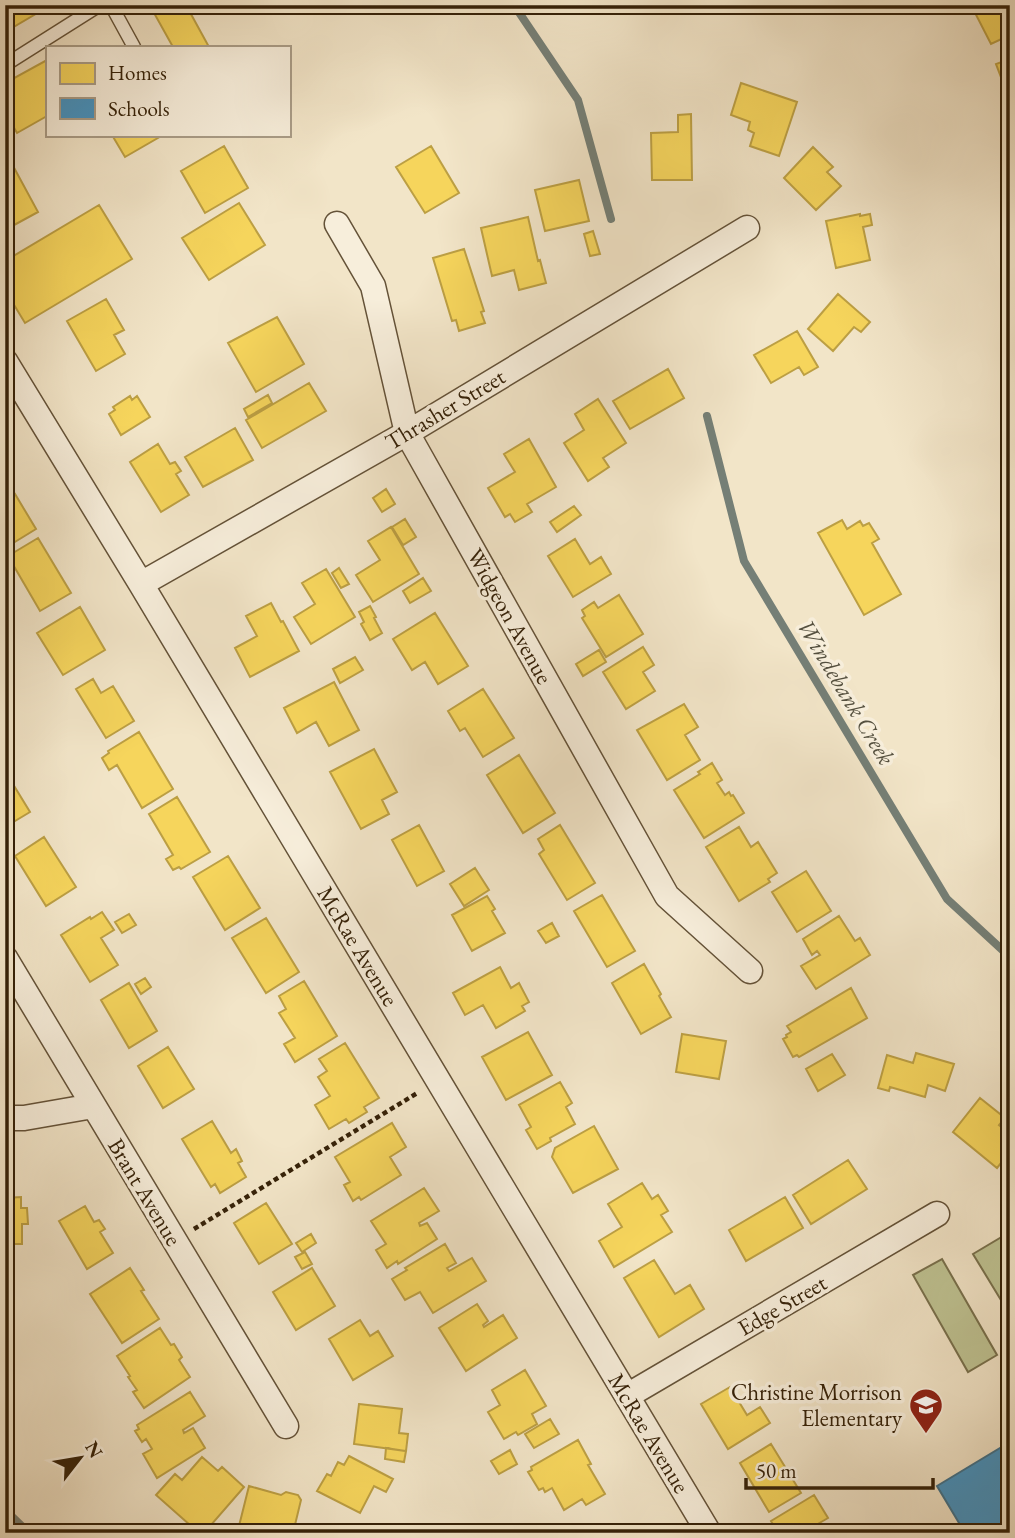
<svg xmlns="http://www.w3.org/2000/svg" width="1015" height="1538" font-family="'EB Garamond',serif">
  <style>
    .green { fill: #bfc393; stroke: #7a724e; stroke-width: 2 }
    .homes { fill: #f6d55c; stroke: #bc9f43; stroke-width: 2 }
    .schools { fill: #4393c3; stroke: #3f718b; stroke-width: 2 }
    .lines { fill: none; stroke-linecap: round; stroke-linejoin: round }
    .stream { stroke: #757f76; stroke-width: 8 }
    .lane-casing { stroke: #645238; stroke-width: 15 }
    .street-casing { stroke: #645238; stroke-width: 27 }
    .path { stroke: #352108; stroke-width: 4.5; stroke-dasharray: 5 3.5; stroke-linecap: butt }
    .lane { stroke: #f7eedb; stroke-width: 12 }
    .street { stroke: #f7eedb; stroke-width: 24 }
    .labels { text-anchor: middle; stroke-width: 7; stroke-linejoin: round; paint-order: stroke }
    .street-label { font-size: 23px; fill: #352108; stroke: #f7eedb }
    .poi-label { font-size: 23px; fill: #352108; stroke: #f7eedb; text-anchor: end }
    .water-label { font-size: 24px; font-style: italic; fill: #55503f; stroke: #f7eedb }
  </style>
  <rect width="100%" height="100%" fill="#f2e5c8"/>
  <filter id="stains"><feTurbulence type="fractalNoise" baseFrequency=".00286" numOctaves="4"/><feColorMatrix values="0 0 0 0 .2 0 0 0 0 .09 0 0 0 0 .02 0 0 0 .5 -.17"/></filter>
  <radialGradient id="worn" r=".72"><stop offset=".6" stop-color="#630" stop-opacity="0"/><stop offset="1" stop-color="#630" stop-opacity=".3"/></radialGradient>
  <path class="green" d="M1010,1232v83l-37,-61z
    M942,1259l55,96 -29,17 -55,-97z"/>
  <path class="homes" d="M5,5h46l-46,27z
    M169,5h17l23,42h-36l-19,-34z
    M971,5h39v30l-19,9z
    M1010,59v42l-14,-37z
    M47,60v56l-30,17 -12,-21v-29z
    M741,83l56,19 -18,54 -29,-10 4,-13 -6,-3 2,-8 -19,-7z
    M691,114l1,66h-40l-1,-47 27,-1v-17z
    M112,135h51l-38,22z
    M224,146l24,42 -43,25 -24,-42z
    M431,146l28,47 -34,20 -29,-46z
    M813,147l20,20 -6,5 14,14 -25,24 -32,-32z
    M5,151l33,61 -33,18z
    M579,180l10,41 -44,10 -10,-41z
    M239,203l26,42 -56,35 -27,-42z
    M99,205l33,54 -107,64 -20,-33v-29z
    M860,214v2l10,-2 2,11 -9,2 7,33 -34,8 -10,-47z
    M528,217l10,44 2,-1 6,23 -27,7 -5,-20 -22,6 -11,-48z
    M593,231l7,23 -10,2 -6,-22z
    M464,249l20,62 -3,1 4,11 -26,8 -3,-11 -4,1 -19,-63z
    M838,294l32,28 -9,10 -7,-5 -21,24 -25,-22z
    M106,299l18,31 -10,5 11,19 -29,17 -29,-50z
    M277,317l27,47 -48,28 -28,-49z
    M797,331l21,36 -14,8 -5,-8 -28,16 -17,-28z
    M668,369l16,29 -54,31 -17,-28z
    M309,383l17,28 -64,37 -16,-28z
    M268,395l4,8 -24,14 -4,-8z
    M130,396l2,4 5,-4 13,21 -29,18 -12,-21 6,-4 -2,-3z
    M598,399l28,44 -23,15 6,9 -21,14 -24,-38 20,-13 -9,-16z
    M235,428l18,32 -50,27 -18,-30z
    M529,439l27,48 -29,17 5,8 -17,10 -5,-8 -5,3 -17,-29 27,-16 -11,-18z
    M158,444l12,20 5,-2 6,9 -5,3 13,21 -28,17 -31,-50z
    M5,486l7,10 3,-2 21,35 -31,19z
    M386,489l9,15 -13,8 -9,-14z
    M574,506l7,9 -24,17 -7,-10z
    M405,519l11,18 -13,8 -11,-18z
    M842,520l5,9 13,-8 3,5 6,-3 10,16 -7,4 29,51 -37,21 -46,-82z
    M391,527l28,47 -46,28 -17,-27 24,-15 -12,-19z
    M38,538l33,55 -31,18 -32,-55z
    M575,539l15,25 11,-7 10,17 -38,23 -25,-41z
    M339,568l10,16 -8,4 -9,-15z
    M326,569l29,48 -44,27 -17,-27 21,-13 -13,-21z
    M423,578l8,13 -21,12 -7,-12z
    M619,595l24,39 -37,23 -24,-39 3,-2 -3,-6 12,-8 4,6z
    M271,603l10,19 2,-1 16,30 -49,26 -15,-29 22,-12 -11,-20z
    M370,606l6,11 -2,1 8,15 -12,7 -9,-16 3,-2 -5,-10z
    M80,607l25,43 -42,25 -26,-42z
    M435,613l33,53 -30,18 -13,-22 -13,8 -19,-31z
    M643,647l11,18 -11,7 12,19 -29,18 -23,-37z
    M599,650l7,12 -23,14 -7,-12z
    M355,657l8,13 -23,13 -7,-14z
    M93,679l8,14 12,-7 21,35 -28,17 -30,-49z
    M334,682l25,48 -30,16 -13,-24 -19,11 -13,-25z
    M483,689l31,49 -31,19 -18,-29 -5,3 -12,-20z
    M684,704l14,23 -13,8 15,25 -33,20 -30,-50z
    M139,732l34,57 -31,19 -25,-43 -8,5 -7,-12 7,-5 -1,-2z
    M374,749l23,43 -15,8 7,14 -28,15 -31,-57z
    M519,755l36,58 -32,20 -36,-58z
    M712,763l10,17 -5,3 8,12 4,-3 2,4 2,-1 11,18 -40,25 -30,-48 26,-16 -2,-2z
    M5,771l25,41 -25,15z
    M177,797l33,55 -29,17 -2,-2 -6,3 -7,-11 7,-4 -24,-41z
    M419,825l25,46 -27,15 -25,-46z
    M560,825l35,58 -28,17 -28,-46 5,-4 -6,-11z
    M739,827l12,20 7,-5 19,31 -9,6 2,3 -31,19 -33,-54z
    M44,837l32,50 -30,19 -31,-50z
    M228,856l32,52 -35,22 -32,-53z
    M475,868l14,22 -25,16 -14,-22z
    M806,871l25,40 -34,21 -25,-40z
    M602,895l33,56 -28,16 -33,-56z
    M487,896l8,13 -3,2 13,22 -33,18 -20,-36z
    M102,912l12,18 -13,8 17,27 -28,17 -29,-47 29,-18 1,2z
    M129,914l7,11 -14,8 -7,-11z
    M839,916l16,25 5,-3 10,17 -54,34 -15,-23 19,-11 -3,-4 -5,4 -9,-16z
    M266,918l33,54 -33,21 -34,-55z
    M552,923l7,13 -13,7 -8,-12z
    M644,964l17,30 -2,2 12,21 -30,17 -29,-51z
    M500,967l11,21 8,-5 10,19 -7,4 3,5 -29,17 -13,-23 -18,10 -12,-22z
    M145,978l6,9 -10,7 -6,-10z
    M304,981l33,55 -42,26 -11,-18 11,-6 -16,-25 7,-4 -7,-13z
    M129,983l28,48 -28,17 -28,-48z
    M851,988l16,30 -68,39 -2,-2 -4,2 -10,-18 4,-2 -1,-2 5,-3 -4,-6z
    M528,1032l24,43 -46,25 -24,-43z
    M682,1034l44,7 -7,38 -43,-7z
    M345,1043l34,55 -15,9 3,5 -18,11 -3,-4 -17,10 -14,-24 15,-9 -12,-19 9,-6 -8,-12z
    M168,1047l26,42 -31,19 -25,-42z
    M916,1053l38,11 -9,27 -17,-6 -3,12 -35,-10 -1,4 -11,-3 9,-33 26,8z
    M832,1054l13,21 -27,16 -12,-22z
    M560,1082l12,21 -6,4 9,17 -25,14 1,3 -14,8 -11,-19 5,-3 -12,-22z
    M980,1098l25,20 -6,7 11,9v18l-13,16 -44,-36z
    M212,1121l19,32 5,-4 6,12 -4,2 8,14 -26,16 -5,-9 -4,3 -29,-48z
    M392,1123l14,24 -16,10 11,18 -40,25 -2,-3 -6,4 -9,-16 6,-3 -15,-25z
    M594,1126l24,43 -45,24 -21,-36 3,-9z
    M848,1160l19,29 -56,35 -18,-29z
    M642,1183l10,16 6,-4 10,16 -7,4 11,17 -58,35 -15,-26 23,-14 -14,-23z
    M424,1188l15,23 -20,12 1,3 7,-3 10,16 -39,25 -1,-3 -10,7 -11,-18 10,-6 -15,-23z
    M21,1197v11h6l1,16h-6v20h-17v-46z
    M785,1197l18,31 -57,33 -17,-31z
    M266,1203l26,41 -33,20 -25,-41z
    M85,1206l9,16 5,-2 6,9 -5,3 13,21 -26,16 -28,-48z
    M311,1234l5,9 -14,9 -6,-9z
    M445,1244l11,19 -9,5 2,3 23,-13 14,23 -53,32 -13,-21 -15,8 -13,-21 15,-9 -2,-2z
    M305,1252l7,12 -10,5 -7,-12z
    M654,1260l21,34 15,-9 14,24 -45,28 -35,-59z
    M130,1268l14,22 -3,1 18,28 -37,24 -32,-49z
    M312,1268l23,38 -39,24 -23,-38z
    M477,1304l11,17 -5,4 1,2 19,-12 14,23 -51,33 -27,-43z
    M360,1320l10,16 8,-5 15,25 -40,24 -24,-41z
    M160,1328l11,17 3,-1 8,13 -3,3 11,17 -46,31 -11,-16 4,-2 -9,-13 2,-1 -13,-20z
    M525,1370l21,36 -14,8 5,10 -19,11 -2,-3 -12,7 -16,-27 12,-7 -8,-15z
    M730,1387l17,28 13,-8 10,16 -42,26 -27,-45z
    M190,1392l15,24 -22,14 1,3 9,-5 12,20 -48,30 -14,-24 9,-5 -6,-10 -4,3 -7,-11 4,-2 -2,-4z
    M359,1404l43,5 -3,24 9,1 -2,17 -52,-7z
    M550,1419l9,15 -25,14 -9,-14z
    M578,1440l13,24 -3,1 17,29 -19,11 -4,-6 -18,11 -12,-22 -7,4 -2,-4 -4,2 -11,-18 4,-2 -1,-3z
    M771,1444l30,49 -32,19 -29,-49z
    M386,1448l20,3 -2,11 -19,-3z
    M510,1450l7,14 -18,10 -8,-13z
    M349,1456l44,23 -7,13 -12,-6 -14,27 -43,-22 10,-17 4,2 7,-14 6,3z
    M202,1457l16,14 4,-4 22,20 -40,46h-5l-43,-38 19,-21 7,6z
    M249,1486l32,9 5,-3 12,3 3,5 -8,33h-35l1,-2 -20,-5z
    M814,1495l14,23 -12,7 5,8h-43l-7,-12z"/>
  <path class="schools" d="M1010,1442v91h-45l-28,-47z"/>
  <g class="lines">
    <path class="stream" d="M514,5l64,95 33,119
      M707,416l37,145 203,338 63,58
      M5,1510l24,23"/>
    <g class="lane-casing">
      <path id="lane" d="M111,5l23,42
        M5,65l95,-60"/>
    </g>
    <g class="street-casing">
      <path id="street" d="M337,224l36,62 34,147 260,463 83,75
        M5,361l136,223 568,949
        M141,584l266,-151 340,-205
        M5,958l281,468
        M5,1118h19l69,-12
        M627,1396l310,-182"/>
    </g>
    <path class="path" d="M194,1229l225,-137"/>
    <use href="#lane" class="lane"/>
    <use href="#street" class="street"/>
  </g>
  <defs>
    <g id="school-pin" transform="scale(1.75)"><path d="M0 17L-7.5 6A9.5 9.5 0 1 1 7.5 6Z" fill="#8f2418" stroke="#f7eedb"/><path d="M0-5L7-2L0 1L-7-2ZM-4 1L0 2.5L4 1V4Q0 6-4 4Z" fill="#fff"/></g>
  </defs>
  <g fill-rule="evenodd">
    <use href="#school-pin" x="926" y="1405"/>
  </g>
  <g class="labels">
    <g class="street-label">
      <text transform="translate(445 409) rotate(-31)" y="8">Thrasher Street</text>
      <text transform="translate(510 616) rotate(61)" y="8">Widgeon Avenue</text>
      <text transform="translate(358 946) rotate(59)" y="8">McRae Avenue</text>
      <text transform="translate(145 1192) rotate(59)" y="8">Brant Avenue</text>
      <text transform="translate(782 1305) rotate(-30)" y="8">Edge Street</text>
      <text transform="translate(649 1433) rotate(59)" y="8">McRae Avenue</text>
    </g>
    <g class="poi-label">
      <text x="902" y="1400">Christine Morrison<tspan x="902" dy="26">Elementary</tspan></text>
    </g>
    <g class="water-label">
      <text transform="translate(846 692) rotate(59)" y="8">Windebank Creek</text>
    </g>
  </g>
  <rect width="1015" height="1538" fill="none" stroke="#f2e5c8" stroke-width="28"/>
  <rect x="7" y="7" width="1001" height="1524" fill="none" stroke="#352108" stroke-width="3.5"/>
  <rect x="14" y="14" width="987" height="1510" fill="none" stroke="#352108" stroke-width="2"/>
  <rect x="46" y="46" width="245" height="91" fill="#f7eedb" stroke="#a99c87" stroke-width="2"/>
  <rect x="60" y="63" width="35" height="21" fill="#f6d55c" stroke="#a99c87" stroke-width="2"/>
  <text x="108" y="80" font-size="21" fill="#352108">Homes</text>
  <rect x="60" y="98" width="35" height="21" fill="#4393c3" stroke="#a99c87" stroke-width="2"/>
  <text x="108" y="116" font-size="21" fill="#352108">Schools</text>
  <g transform="translate(80 1458) rotate(59)" stroke="#f7eedb" stroke-width="5" paint-order="stroke">
  <path d="M0-5L12 26L0 18L-12 26Z" fill="#352108"/>
  <text y="-10" font-size="19" font-weight="bold" text-anchor="middle" fill="#352108">N</text>
  </g>
  <path d="M746 1478v10h187v-10" fill="none" stroke="#352108" stroke-width="3.5"/>
  <text x="756" y="1478" font-size="21" fill="#352108" stroke="#f7eedb" stroke-width="5" paint-order="stroke">50 m</text>
  <rect width="100%" height="100%" filter="url(#stains)"/>
  <rect width="100%" height="100%" fill="url(#worn)"/>
</svg>
